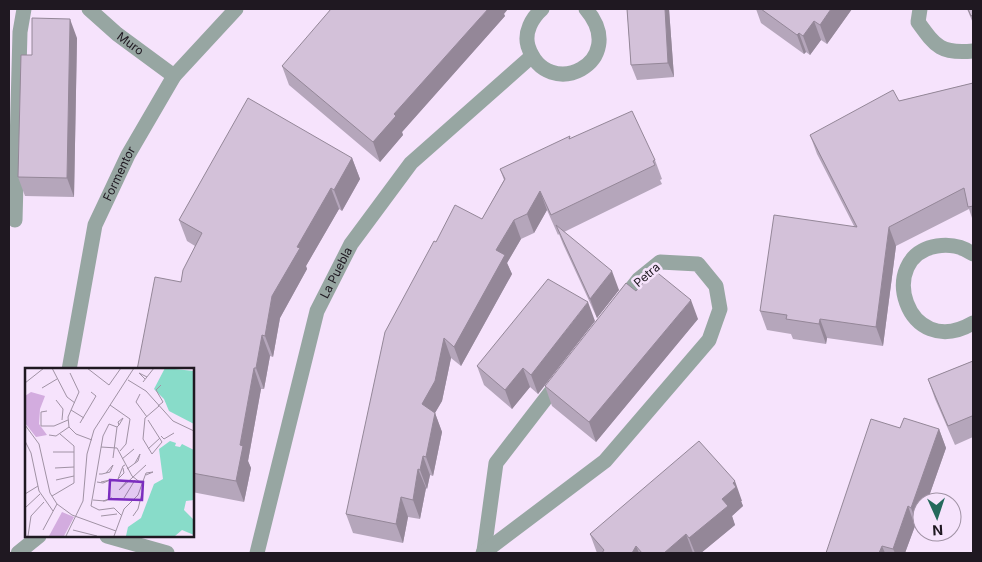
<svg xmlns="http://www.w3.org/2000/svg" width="982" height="562" font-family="Inter,sans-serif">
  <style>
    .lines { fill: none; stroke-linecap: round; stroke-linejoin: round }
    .minor { stroke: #97a6a2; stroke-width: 15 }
    .wall { fill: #b5a6bb }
    .shaded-wall { fill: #948798 }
    .building { fill: #d3c1d9; stroke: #948798 }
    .labels { text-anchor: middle; stroke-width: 5; stroke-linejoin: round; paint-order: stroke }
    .street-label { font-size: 12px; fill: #1f1821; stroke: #f6e3fc }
    .inset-road { fill: none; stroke: #a092a4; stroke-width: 1 }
    .view { fill: #7b2cbf; fill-opacity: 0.15; stroke: #7b2cbf; stroke-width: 2.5 }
    .inset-edge { fill: none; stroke: #1f1821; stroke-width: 2.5 }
  </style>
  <rect width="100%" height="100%" fill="#f6e3fc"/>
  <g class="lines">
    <g class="minor">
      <path id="s1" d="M89,9l28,25 57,42"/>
      <path d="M542,9c-10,9 -18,23 -14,37 19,58 103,16 58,-37"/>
      <path d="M920,9l-2,13c18,25 23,32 55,29"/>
      <path d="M15,220l5,-188 4,-23"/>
      <path d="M973,254c-11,-8 -22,-10 -36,-8 -62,10 -31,116 36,77"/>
      <path id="s2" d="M69,370l26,-145 33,-70 46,-79 62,-67"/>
      <path d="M107,536l60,17"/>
      <path d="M484,551l12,-88 64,-83"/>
      <path d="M18,553l21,-17"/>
      <path id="s3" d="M257,553l60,-242 34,-67 60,-81 121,-107"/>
      <path d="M483,553l122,-92 104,-121 11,-31 -4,-23 -18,-22 -38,-2 -21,17 -19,24"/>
    </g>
  </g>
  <path class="wall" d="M627,9h42l5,68 -37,3 -6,-15z
    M756,9h96l-25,35 -6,-4 -11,15 -4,-3 -2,2 -43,-31z
    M967,9h6v14z
    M504,14l1,2 -103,116 1,3 -23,27 -91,-77 -7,-19z
    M77,38l-3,159 -49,-1 -7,-19 14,-122z
    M973,83v138l-4,-12 -73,37 -13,100 -56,-8 -1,6 -33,-5 -2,-5 -24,-4 -7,-19 94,-85 -37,-72 -7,-19 89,-34z
    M571,138l84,22 7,19 -2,1 2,4 -98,48 55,58 -22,28 -34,-74 -4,-10 -1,1 -11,-25 -13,23 -13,6 -14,24 5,11 -51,92 -10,-8 -9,43 -7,12 7,19 -9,44 -3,-1 -3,14 -1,-1 -6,31 -12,-2 -5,26 -50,-10 -7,-19 90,-272 46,-23 22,-39 -4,-11z
    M352,158l8,21 -18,32 -3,-2 -33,57 1,3 -27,49 -7,39 -3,-1 -6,33h-3l-13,72 3,7 -7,34 -52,-10v-122l-11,-88 14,-36 -8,-5 -8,-21z
    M636,291l62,28 -102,123 -44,-36 -7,-20z
    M595,321l-57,73 -8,-7 -18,22 -28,-24 -7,-19z
    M973,361v76l-18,8 -20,-46 -7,-20z
    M900,428l39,1 7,19 -28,79 -3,-1 -10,27h-79z
    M741,501l2,5 -11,10 3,9 -34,28h-104l-7,-19 152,-33z"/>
  <path class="shaded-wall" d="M488,9h20l-4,5 1,2 -103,116 1,3 -23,27 -7,-20 21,-28z
    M665,9h4l5,68 -6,-14z
    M831,9h21l-25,35 -7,-19z
    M70,19l7,19 -3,159 -7,-19z
    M814,21l7,19 -11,15 -7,-19z
    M799,33l7,19 -2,2 -7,-19z
    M9,72l1,2 -1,28z
    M352,158l8,21 -18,32 -8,-21z
    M331,188l8,21 -33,57 1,3 -27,49 -7,39 -8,-21 7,-40 25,-49z
    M540,191l7,19 -13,23 -7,-19z
    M514,220l7,19 -14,24 5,11 -51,92 -7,-19 42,-97z
    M889,227l7,19 -13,100 -7,-19z
    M612,271l7,19 -22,28 -7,-19z
    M691,300l7,19 -102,123 -7,-20z
    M588,302l7,19 -57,73 -7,-19z
    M820,319l7,19 -1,6 -7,-20z
    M262,335l8,21 -6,33 -8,-21z
    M444,338l7,20 -9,43 -13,22 -7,-19z
    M254,368l7,21 -13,72 3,7 -7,34 -8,-21 4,-36z
    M523,368l7,19 -18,22 -7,-19z
    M435,413l7,19 -9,44 -7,-19z
    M939,429l7,19 -19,54h-5v14l-4,11 -7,-19z
    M423,456l7,19 -3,14 -7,-19z
    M418,469l8,19 -6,31 -7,-19z
    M735,481l7,20h-1l2,5 -11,10 3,9 -34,28h-6l-6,-15 33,-39z
    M401,497l7,20 -5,26 -7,-19z
    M908,506l7,20 -10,27h-10l-2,-4z
    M686,534l7,19h-29z
    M636,546l3,7h-7z
    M882,546l3,7h-6z"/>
  <path class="building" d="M331,9h157l-94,105 2,2 -23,26 -91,-76z
    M627,9h38l3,54 -37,2z
    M761,9h70l-11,16 -6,-4 -11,15 -4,-3 -2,2z
    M968,9h5v6l-2,1z
    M32,18l38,1 -3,159 -49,-1 3,-122h11z
    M973,83v123l-5,1 -4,-19 -75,39 -13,100 -56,-8 -1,5 -33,-5 1,-4 -27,-4 14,-96 83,12 -47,-92 83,-45 6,11z
    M248,98l104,60 -18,32 -3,-2 -34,59 3,1 -28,48 -7,40 -3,-1 -6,33h-2l-14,77 3,1 -7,35 -44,-8v-103h-55l18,-93 26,5 2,-12 19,-37 -23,-13z
    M632,111l23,49 -2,1 2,4 -104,50 -11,-24 -13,23 -13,6 -18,30 9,5 -51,92 -10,-9 -9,43 -13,23 13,9 -9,44 -3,-1 -3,14 -2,-1 -5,31 -12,-3 -5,27 -50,-10 39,-182 49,-91 2,1 19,-37 27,14 23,-40 -5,-10 70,-33 -1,3z
    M556,225l56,46 -22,28z
    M654,270l37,30 -102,122 -44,-36 81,-103 10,8z
    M548,279l40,23 -57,73 -8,-7 -18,22 -28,-24z
    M973,361v57l-1,-2 -24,10 -20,-47z
    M904,418l35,11 -28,79 -3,-2 -15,43 -11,-3 -3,7h-53l45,-134 29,9z
    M699,441l36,40 -2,2 3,4 -14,12 6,7 -39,32 -3,-4 -22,19h-22l-6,-7 -4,7h-30l2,-3 -14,-16z"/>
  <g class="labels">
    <g class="street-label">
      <text dy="4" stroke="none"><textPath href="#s1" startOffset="54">Muro</textPath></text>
      <text dy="4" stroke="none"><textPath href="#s2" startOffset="204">Formentor</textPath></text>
      <text dy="4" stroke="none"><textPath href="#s3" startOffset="292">La Puebla</textPath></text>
      <text transform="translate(647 275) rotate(-40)" y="4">Petra</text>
    </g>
  </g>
  <g transform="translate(25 368)">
    <rect width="169" height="169" fill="#f6e3fc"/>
    <path d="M6,24l14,4 -5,13 -1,15 8,11 -11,2 -11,-14v-27zM37,144l12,5 -10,19h-15z" fill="#d3acdf"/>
    <path d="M140,0l29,3v53l-25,-13 -5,-12 -10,-10zM145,73l6,2 -1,3 5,1 2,-3 12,6v50l-8,1 -2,9 10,10v15l-12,-5 -7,6h-49l2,-9 13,-9 13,-34 9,-5 -4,-30z" fill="#88dcc9"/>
    <path class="inset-road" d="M27,0l15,29 8,6M62,0l22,17 12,-17M45,5l9,19 -11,25 1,10 7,7 16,6M120,11l-6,-6 8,4M103,12l18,11 27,30 21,10M118,14l11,-14M0,15l19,-15M17,20l15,-9M115,26l-4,8 11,15M31,32l7,9 -1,11M85,37l20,14 -4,25 -6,7M133,38l5,-4 -7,-12 5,-5M134,38l-14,12 -2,21 9,15 10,-12M46,42l13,8M22,43l-6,1v14h13l14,-6M123,52l14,22M55,55l16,-27 -5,-4M0,57l14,19 11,49 7,11 15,11 44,16M92,59l-8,-3 -6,12 -12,70 8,4 15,-2 8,8M92,59l2,-2 3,-5 1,-2 -5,4 1,3M24,67l7,1 13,-9M136,68l3,3 10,-6M0,73l6,12 8,38 14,20M76,79l16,1 15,28 9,7M123,81l12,-11M28,84h21M88,90l4,-31M97,91l12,-10M30,100l19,-1M98,100l1,5 -6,6 5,-13 2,-1M102,101l11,-8 2,-7 -5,9M74,106h3l8,-2 3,-7 -7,8M31,112l18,-4M102,113l-8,9 27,-25M72,114l6,1 7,-3 -9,2M0,126l13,-8M27,128l22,-13v-37l-14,-12M99,130l11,-18M68,132l12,1 7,-3 -9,3M0,140l15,-14M76,148l16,-2M108,148l5,-7 4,-16M18,162l14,-26M48,162l24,6M3,168l3,-20 13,-14M41,168l17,-35 4,-47 7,-24 40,-62M89,168l10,-27 14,-14 8,-22 7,-1 -7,3"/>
    <path class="view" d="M85,112l33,2 -1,18 -33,-1z"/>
    <rect width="169" height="169" class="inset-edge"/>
  </g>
  <rect width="982" height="562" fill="none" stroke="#1f1821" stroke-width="20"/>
  <g transform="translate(937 517) rotate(177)"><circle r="24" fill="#f6e3fc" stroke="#a092a4"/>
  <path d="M0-4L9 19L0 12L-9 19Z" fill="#25695c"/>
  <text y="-8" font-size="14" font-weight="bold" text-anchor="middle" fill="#1f1821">N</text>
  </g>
</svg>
